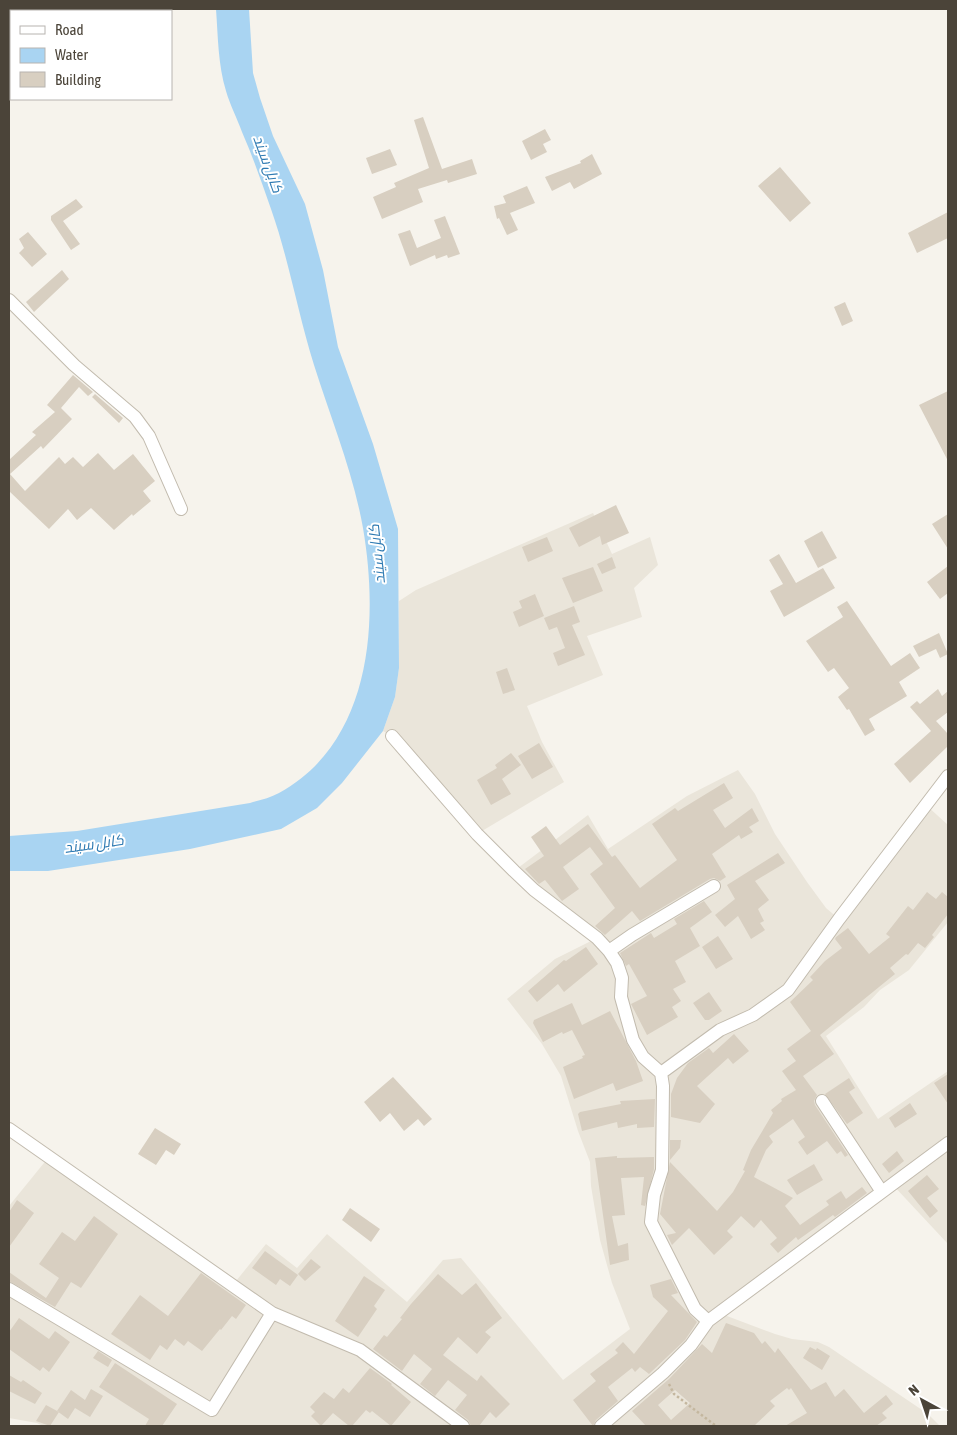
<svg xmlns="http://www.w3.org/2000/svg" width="957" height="1435" font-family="'Asap Condensed',Cairo,sans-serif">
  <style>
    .residential { fill: #eae5da }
    .water { fill: #a9d4f2 }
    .building { fill: #d8cfc1; fill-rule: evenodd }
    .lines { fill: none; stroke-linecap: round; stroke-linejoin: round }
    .street-casing { stroke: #c2bbae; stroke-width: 14 }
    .path { stroke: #c4b79f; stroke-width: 2.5; stroke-dasharray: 2.5 2.5; stroke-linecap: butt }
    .street { stroke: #fff; stroke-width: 12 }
    .labels { text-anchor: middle; stroke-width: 4; stroke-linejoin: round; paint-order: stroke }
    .water-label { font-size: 15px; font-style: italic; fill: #2e7ab2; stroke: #fff }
  </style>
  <rect width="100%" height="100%" fill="#f6f3ec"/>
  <path class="residential" d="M593,513l19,41 38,-17 8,28 -24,23 8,29 -55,19 16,39 -76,31 15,36 22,40 -87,52 -85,-98 -9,-5 12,-34 4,-29v-67l17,-11z
    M738,770l17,24 20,40 32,48 19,26 13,11 87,-114 22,20v97l-39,48 -29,20 -16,17 -38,29 52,83 70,-48v173l-56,-60 -173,129 56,21 17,5 26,3 11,5 99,67 12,12h-897l-6,-3 -28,-5v-212l39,-48 184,128 34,-42 31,24 30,-34 80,68 36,-42 18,-2 102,122 67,-51 -18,-46 -12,-43 -9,-54 -1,-24 -12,-31 -17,-55 -19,-32 -35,-45 48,-40 42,-21 -83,-67 74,-56 20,34 79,-53z"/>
  <path class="water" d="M216,9h33l4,64 7,25 13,38 32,68 18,66 15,77 35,97 25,85 1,139 -4,29 -12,34 -41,52 -25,25 -36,21 -91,20 -142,22h-39v-35l68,-5 173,-28c10,-3 20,-5 29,-10 93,-51 100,-171 84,-265 -10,-56 -32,-109 -49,-163 -16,-51 -25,-105 -43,-156 -9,-26 -18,-52 -29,-77 -5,-14 -12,-27 -16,-41 -8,-26 -8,-55 -10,-82z"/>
  <path class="building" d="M423,117l19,52 30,-10 5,15 -29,9 -1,-3 -29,9 5,13 -41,17 -9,-22 23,-10 -2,-4 35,-15 -15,-48z
    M545,129l6,11 -8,4 4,8 -16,8 -9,-19z
    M390,149l7,16 -25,9 -6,-16z
    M592,154l10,20 -28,15 -4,-7 -18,9 -7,-14 36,-14 -1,-2z
    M780,167l31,36 -21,19 -32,-36z
    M527,186l8,17 -25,10 8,17 -11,5 -8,-17 -2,1 -3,-13 12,-3 -3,-7z
    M76,199l7,8 -20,14 17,23 -9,6 -20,-30v-4z
    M948,212v26l-31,15 -9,-20z
    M445,216l15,38 -12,4 -1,-3 -11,4 -1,-4 -25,11 -12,-32 12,-4 7,18 24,-10 -7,-18z
    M28,232l19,22 -15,13 -13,-14 5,-5 -5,-9z
    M62,270l7,9 -35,33 -8,-10z
    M845,302l8,19 -11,5 -8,-19z
    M73,375l20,17 -5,4 -9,-9 -18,21 11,11 -29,30 -2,-3 -31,28 15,17 34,-34 6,7 8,-7 10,10 15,-14 16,17 19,-16 22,27 -12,10 8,10 -18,15 -1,-2 -18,16 -23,-22 -14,12 -9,-11 -19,20 -40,-38v-31l27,-25 -4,-3 23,-20 -8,-7z
    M948,391v70l-29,-56z
    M95,394l28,24 -4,5 -27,-26z
    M616,505l13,28 -27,12 -2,-9 -21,11 -10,-19z
    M948,514v35l-16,-25z
    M822,531l15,27 -19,10 -14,-27z
    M547,537l6,14 -25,11 -6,-15z
    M779,554l17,29 27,-15 12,20 -51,29 -14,-26 13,-7 -14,-24z
    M612,557l4,11 -14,6 -5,-10z
    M948,566v27l-8,6 -13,-17z
    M593,567l10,24 -30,12 -11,-25z
    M535,594l9,22 -25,11 -6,-15 9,-4 -3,-7z
    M847,601l44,65 19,-13 10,15 -21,14 8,14 -38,23 6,11 -10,6 -16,-27 -2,1 -9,-13 11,-9 -15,-20 -6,4 -22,-31 37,-24 -6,-10z
    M574,606l6,16 -8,3 13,30 -27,11 -5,-13 12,-5 -8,-21 -8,3 -5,-12z
    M939,633l9,21 -8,4 -4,-9 -17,8 -6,-11z
    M507,668l8,22 -12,4 -7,-22z
    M938,689l4,7 6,-5v21l-12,9 12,13v12l-38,37 -16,-19 37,-33 -21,-24 7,-6 3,3z
    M539,743l14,24 -21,12 -14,-23z
    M511,753l10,12 -19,14 9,15 -20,11 -14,-25 20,-12 -2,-3z
    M724,783l9,15 -20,12 12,18 27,-20 7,13 -10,6 4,5 -12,7 -2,-4 -27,19 14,23 -6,4 -6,-3 -4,1 -70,42 -8,-10 -27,24 -10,-9 20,-18 -25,-34 13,-10 -13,-17 -27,20 16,22 -17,12 -17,-21 -6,4 -14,-15 19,-13 -13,-19 15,-11 14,19 28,-21 24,33 3,-2 25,33 37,-28 -25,-36 23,-16 3,3z
    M778,853l7,10 -30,18 14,19 -11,9 6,12 -4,2 5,7 -14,9 -13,-23 -13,11 -10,-12 20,-16 -8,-14z
    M927,892l9,7 6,-7 6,5v17l-16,21 2,2 -9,11 -7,-5 -10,12 -2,-1 -16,14 5,6 -75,61 14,19 -31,22 14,19 -3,6 1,4 33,50 -3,2 -4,-6 -4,3 -10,-13 -20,14 -9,-13 7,-5 -12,-18 -24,17 4,6 -7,8 -12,27 39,21 -8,8 15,19 29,-20 -3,-4 15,-10 5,8 16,-12 5,6 -32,24 -2,-2 -35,25 -2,-3 -18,16 -8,-9 7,-6 -16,-18 -7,8 -13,-12 -14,15 6,6 -19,18 -25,-27 -17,17 -5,-10 9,-2 -16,-19 10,-52 47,49 16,-19 12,-21 -2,-1 8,-20 22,-37 -2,-3 11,-9 -1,-2 15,-9 -14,-19 14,-10 -9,-12 24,-18 -21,-29 23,-22 -3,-3 15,-16 17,-13 -7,-9 1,-2 12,-9 21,26 21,-17 -4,-3 22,-28 5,4z
    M704,901l8,11 -22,16 10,18 -25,15 11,21 -13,7 8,12 -9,6 6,10 -31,18 -16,-31 16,-8 -18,-32 -3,2 -6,-13 31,-20 3,5 23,-14 -3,-5z
    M718,936l15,23 -17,10 -14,-22z
    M586,947l12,17 -34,28 -6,-8 -21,18 -9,-11 36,-31 2,1z
    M709,992l13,19 -13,9h-4l-12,-17z
    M572,1003l10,22 28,-14 26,50 7,20 -27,10 -3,-8 -39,16 -11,-32 20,-9 -1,-2 3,-1 -13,-25 -9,4 -1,-2 -19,10 -10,-19 1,-3z
    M734,1034l15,17 -16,13 -5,-6 -31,28 18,18 -15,19 -29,-6v-23l6,-16 11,-15 21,-15 4,5z
    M948,1074v30l-14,-21z
    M393,1077l39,42 -8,7 -6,-7 -14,12 -14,-18 -10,9 -16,-20z
    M849,1078l6,10 -6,4 14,21 -16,11 -22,-30z
    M655,1099l-1,28 -17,1v-4l-19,4 -1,-6 -35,9 -4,-17 2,-2 41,-8 -1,-3z
    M910,1103l7,11 -22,14 -6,-10z
    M155,1128l26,16 -7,11 -8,-5 -10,15 -18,-11z
    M670,1140h11l-1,8 -10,12z
    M897,1151l7,10 -15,12 -7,-9z
    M617,1156v2l37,-1v12l-9,37 -4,-1 3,-28 -23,1 4,37 -13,1 6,30 10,-3 1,17 -19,5 -15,-107z
    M814,1164l9,16 -26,15 -10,-15z
    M927,1175l12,14 -12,9 11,13 -8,7 -22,-27z
    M17,1200l17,13 -25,34v-35z
    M350,1208l30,21 -9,13 -29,-22z
    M94,1216l24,18 -37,54 -10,-6 -16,25 -46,-26v-9l37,26 13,-20 -20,-14 23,-32 13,9z
    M265,1251l33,24 -8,11 -10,-7 -4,6 -24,-17z
    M311,1259l10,8 -16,14 -7,-7z
    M201,1273l45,32 -10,14 -4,-3 -11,14 -1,-1 -18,22 -14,-10 -4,5 -9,-7 -8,11 -7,-5 -10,15 -39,-26 29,-39 28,21z
    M438,1274l24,21 14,-12 26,35 -17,14 6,5 -14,17 -19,-17 -15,18 34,26 4,-6 29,29 -14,14 -6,-6 -11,14h-8l-3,-6 -13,-10 12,-15 -19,-15 -13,16 -15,-12 12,-15 -18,-15 -12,17 -29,-22 11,-14 3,2 15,-18 -2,-1 11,-14z
    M364,1276l21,14 -11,16 3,3 -19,28 -23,-16z
    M671,1279l7,14 -7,2 26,27 -12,18 -36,34 -9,-7 -5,5 -3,-4 -24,19 10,14 -22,19 -3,6 -20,-26 23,-19 -6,-7 28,-21 -3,-3 8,-8 11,12 34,-43 -15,-14 -3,-12z
    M19,1318l30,21 6,-8 15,11 -21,30 -6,-5 -3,4 -31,-22v-17z
    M726,1323l28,10 8,11 3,-3 10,12 3,-5 33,42 15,-8 9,15 9,-8 20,24 22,-18 7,9 -11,9 5,5 -11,8h-91l22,-13 -16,-25 -2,2 -2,-2 -17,13 5,5 -21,20h-108l-14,-15 37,-32 33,-35 10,9zM675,1390l15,13 -19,17 -13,-15z
    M810,1347l6,3 1,-2 13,8 -8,14 -19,-12z
    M98,1351l14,9 -4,7 -15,-9z
    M115,1363l62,41 -15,22h-17l4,-7 -50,-32z
    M370,1368l22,16 -1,1 20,17 -20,24 -19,-15 -2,2 -4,-3 -14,16h-3l-16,-13 -12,13 -10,-10 4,-4 -5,-5 14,-15 10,7 9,-11 6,5z
    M9,1375l12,7 2,-2 19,13 -7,11 -26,-13z
    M91,1389l12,7 -13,21 -15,-9 -7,11 -11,-8 14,-21 14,10z
    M46,1405l13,7 -9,14 -14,-5z"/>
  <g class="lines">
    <g class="street-casing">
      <path id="street" d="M9,300l65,65 61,52 14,19 32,73
        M392,736l85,98 37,37 20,19 63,48 12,13 8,12 5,15 -1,19 12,43 10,17 18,16 2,13 -1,84 -8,25 -3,27 44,87 13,12
        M609,951l23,-16 82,-49
        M661,1073l59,-43 33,-15 35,-25 51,-71 109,-143
        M822,1101l60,91
        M9,1129l263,184 88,37 103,76
        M9,1289l203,121 60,-97
        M601,1426l62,-53 28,-28 17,-24 240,-178"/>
    </g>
    <path class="path" d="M669,1384l5,10 42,32"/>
    <use href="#street" class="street"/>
  </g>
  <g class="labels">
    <g class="water-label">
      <text transform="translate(268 164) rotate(70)" y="5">کابل سيند</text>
      <text transform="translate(377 554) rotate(-96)" y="5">کابل سيند</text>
      <text transform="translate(94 844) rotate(-8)" y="5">کابل سيند</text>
    </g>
  </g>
  <rect width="957" height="1435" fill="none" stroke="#4b4439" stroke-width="20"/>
  <rect x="10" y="10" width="162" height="90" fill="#ffffff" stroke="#b7b4b0"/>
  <rect x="20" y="26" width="25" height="8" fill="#ffffff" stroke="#b7b4b0"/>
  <text x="55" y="35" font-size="15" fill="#4b4439">Road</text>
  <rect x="20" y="48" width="25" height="15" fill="#a9d4f2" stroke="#b7b4b0"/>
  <text x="55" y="60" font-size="15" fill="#4b4439">Water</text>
  <rect x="20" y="72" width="25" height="15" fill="#d8cfc1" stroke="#b7b4b0"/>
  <text x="55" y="85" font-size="15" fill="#4b4439">Building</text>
  <g transform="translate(922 1400) rotate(320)" stroke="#ffffff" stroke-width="4" paint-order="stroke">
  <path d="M0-4L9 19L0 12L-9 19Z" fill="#4b4439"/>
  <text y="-8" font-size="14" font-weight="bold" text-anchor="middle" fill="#4b4439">N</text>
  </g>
</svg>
